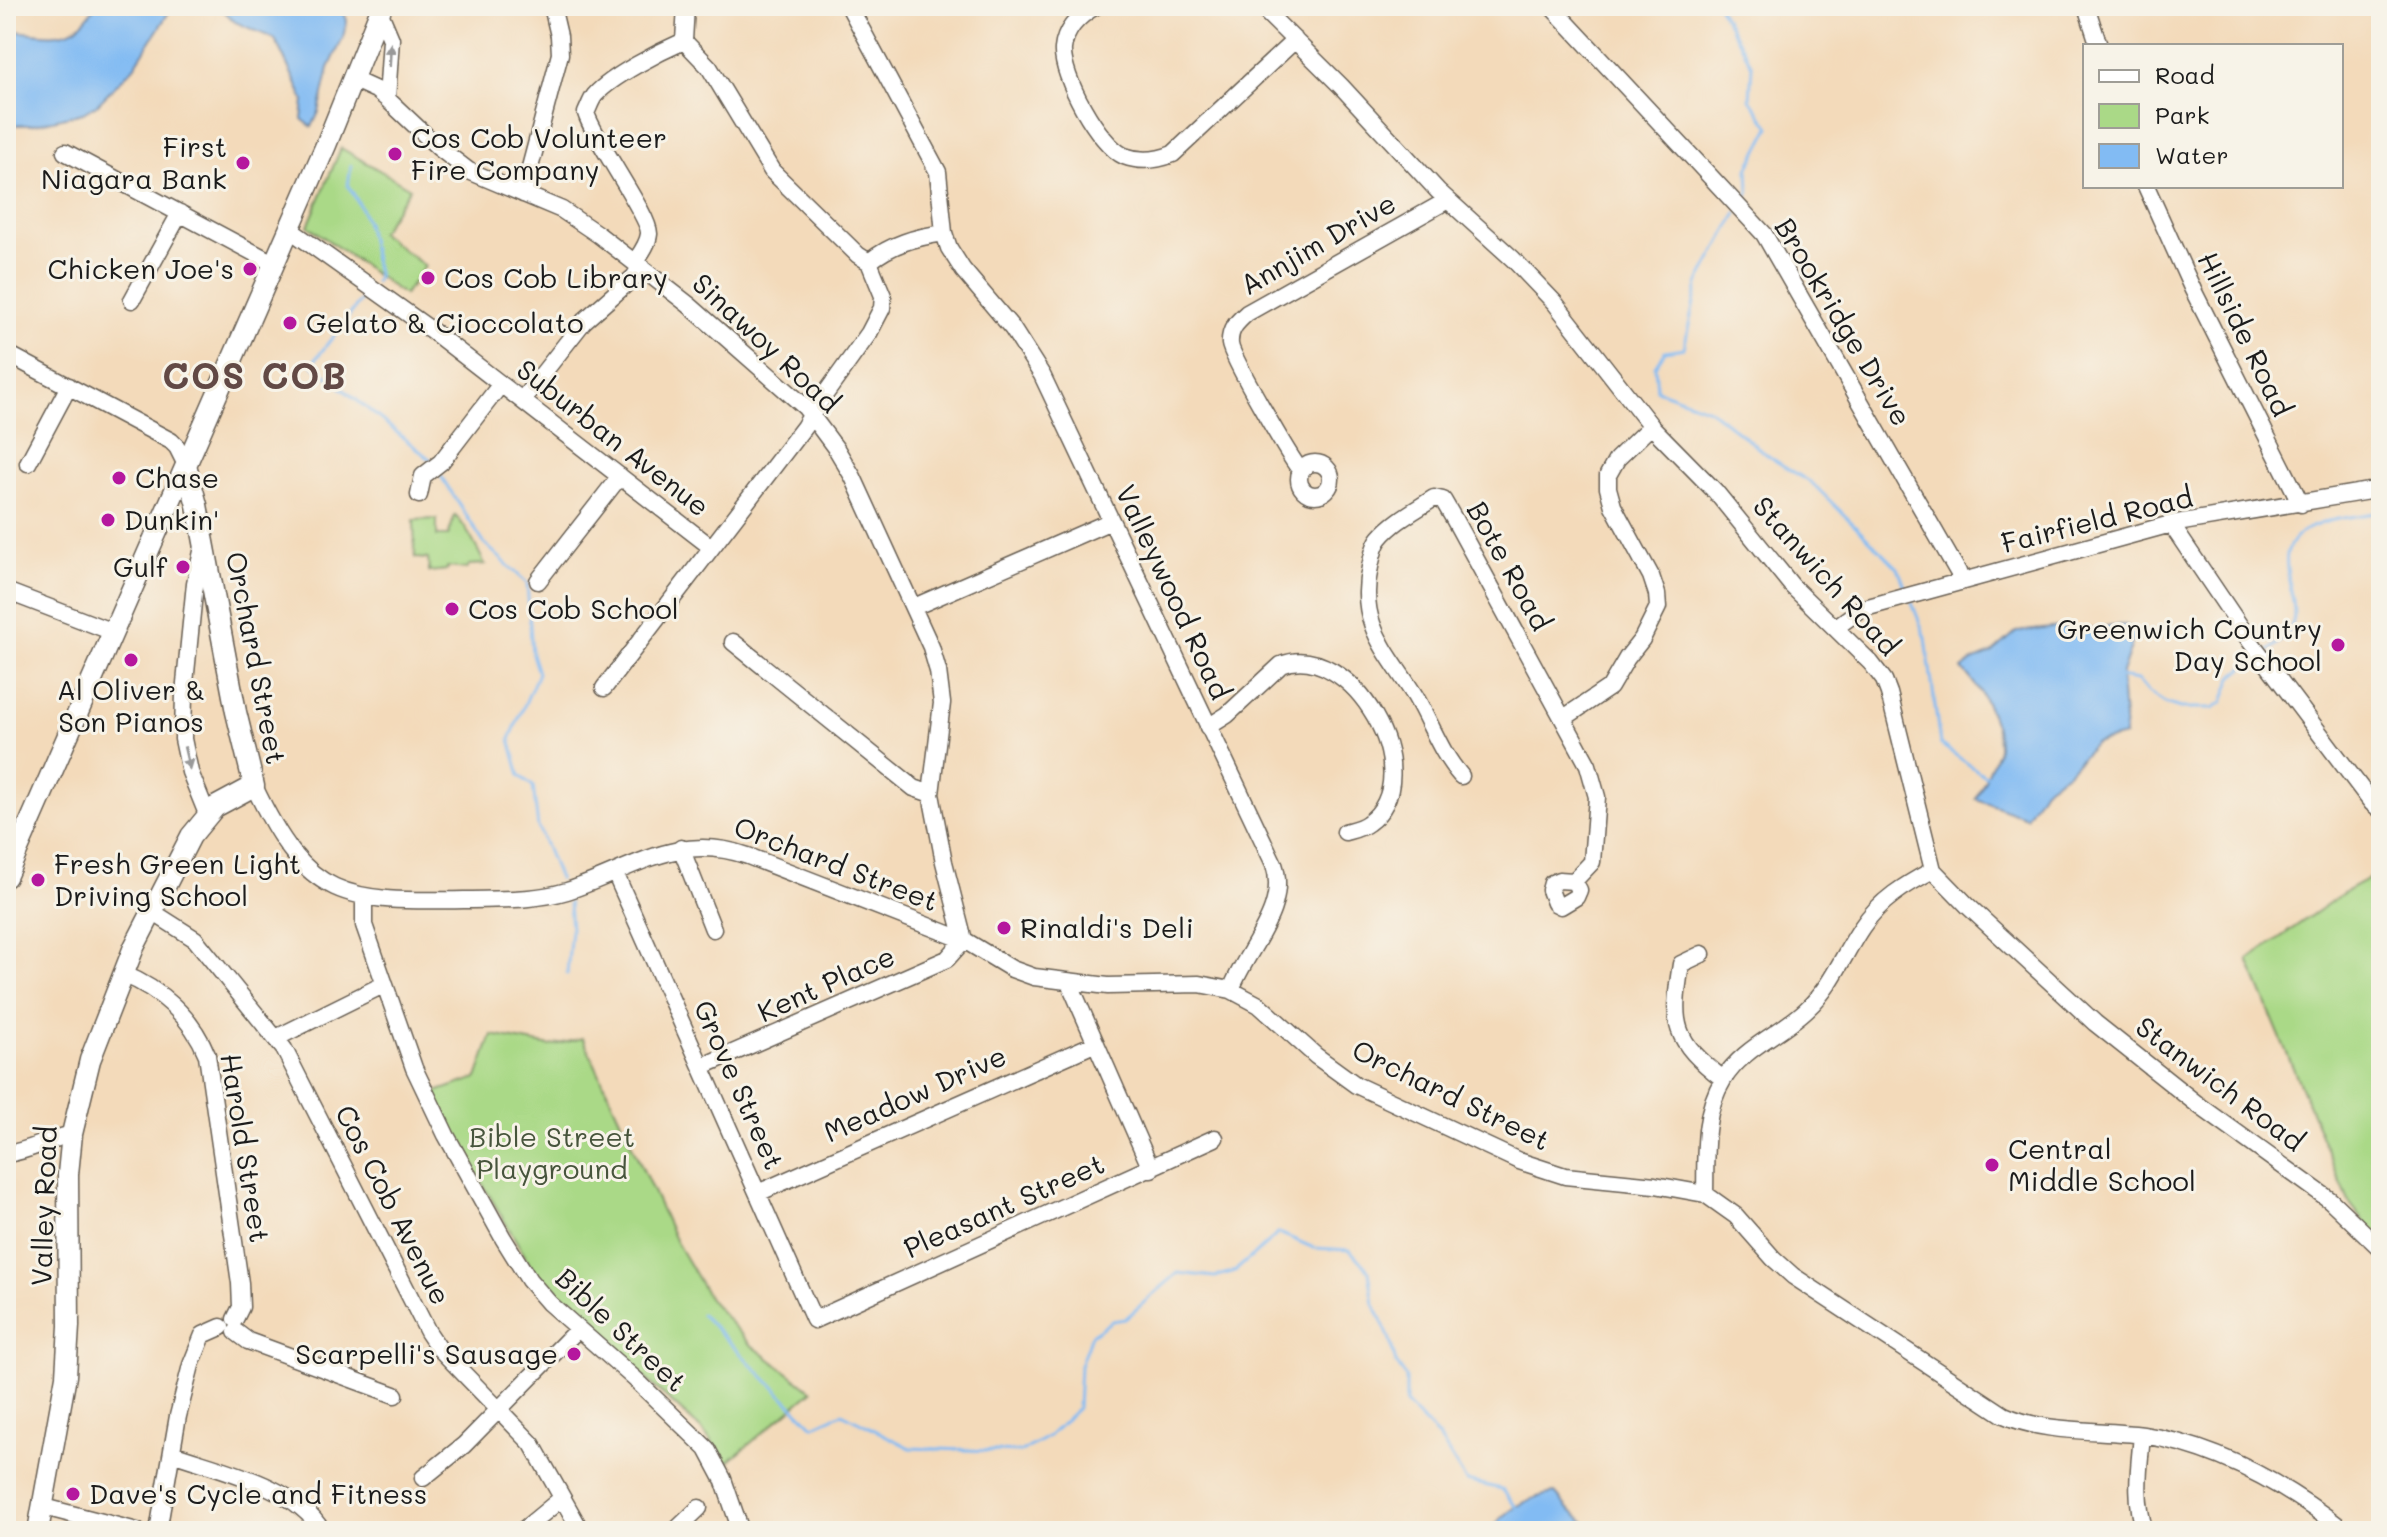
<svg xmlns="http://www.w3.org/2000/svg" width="2387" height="1537" font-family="Mali,sans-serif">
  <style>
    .green { fill: #aad987; stroke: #637a52; stroke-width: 2 }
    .water { fill: #82bbf3; stroke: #4f6c88; stroke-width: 2 }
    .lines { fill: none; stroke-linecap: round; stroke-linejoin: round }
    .stream { stroke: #82bbf3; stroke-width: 3 }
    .minor-casing { stroke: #675e53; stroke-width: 19 }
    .major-casing { stroke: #675e53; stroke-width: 23 }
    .minor { stroke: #fff; stroke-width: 16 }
    .major { stroke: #fff; stroke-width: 20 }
    .oneway { fill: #999 }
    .poi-dot { fill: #b5179e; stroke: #f7f3e8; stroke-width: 3 }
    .labels { text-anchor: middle; stroke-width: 6; stroke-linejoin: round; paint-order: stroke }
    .poi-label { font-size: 28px; fill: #1c1c1c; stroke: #f7f3e8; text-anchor: start }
    .street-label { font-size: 28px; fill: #1c1c1c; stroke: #f7f3e8 }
    .park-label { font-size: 28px; fill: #47553c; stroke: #f7f3e8 }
    .district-label { font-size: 36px; font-weight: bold; letter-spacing: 2px; fill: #624945; stroke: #f7f3e8 }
  </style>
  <rect width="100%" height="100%" fill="#f7f3e8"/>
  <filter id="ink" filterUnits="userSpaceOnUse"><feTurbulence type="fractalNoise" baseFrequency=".0125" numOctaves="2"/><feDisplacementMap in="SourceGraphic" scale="16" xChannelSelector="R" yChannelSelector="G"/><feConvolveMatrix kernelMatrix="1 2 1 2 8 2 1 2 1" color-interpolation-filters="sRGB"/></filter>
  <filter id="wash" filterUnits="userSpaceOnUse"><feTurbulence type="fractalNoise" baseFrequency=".006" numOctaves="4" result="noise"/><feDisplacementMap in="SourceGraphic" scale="32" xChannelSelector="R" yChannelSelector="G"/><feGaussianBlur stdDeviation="1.8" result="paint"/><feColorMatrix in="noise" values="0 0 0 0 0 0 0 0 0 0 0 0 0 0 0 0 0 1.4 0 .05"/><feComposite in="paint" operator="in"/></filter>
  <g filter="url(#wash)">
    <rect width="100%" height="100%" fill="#f3daba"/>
    <path class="green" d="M341,148l69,40 -30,45 45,33 -21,29 -96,-69z
      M455,515c13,14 21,32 30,49l-16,1 -2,4 -20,-2v3l-18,2 -1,-13 -13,-1 -1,-38 23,-1v17h11z
      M2381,872v371l-32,-41 -101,-242 95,-67z
      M492,1035l59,11 32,-8 93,204 34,58 40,44 62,47 -85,72 -23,-31 -163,-149 -81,-137 -27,-53 44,-15z"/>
    <path class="water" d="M95,6h78l-39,61 -36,37 -15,9 -52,12h-25v-95c40,3 66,16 89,-24z
      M219,6h122l6,14 -4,18 -14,30 -10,44 -7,15 -10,-8 2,-19 -29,-61 -40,-17z
      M2114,625h12l10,7 -15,44 4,60 -30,7 -26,28 -25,18 -18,28 -50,-18c4,-10 22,-44 22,-52 1,-26 -18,-60 -36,-78l10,-8 20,-8 24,-21 44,-5 10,5z
      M1555,1493l14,16 28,22h-106c13,-21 40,-35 64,-38z"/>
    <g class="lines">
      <path class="stream" d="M1718,6l34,59 -2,34 20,28 -22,42 1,23 -6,11
        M351,166l-3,20c23,32 20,54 30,91l-3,5
        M1737,213l-39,71 -14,64 -19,3 -10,15 2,24 52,19 62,49 42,26 85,84 9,24
        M368,291l-56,73 119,96
        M437,470l47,73 43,40 5,71 6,19 -28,66 10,37 13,10 5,41 21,52
        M1912,603l14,35 14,106 45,32 4,-1
        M2266,653c13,-9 28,-22 28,-39 1,-30 -25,-65 14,-85 23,-12 48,-12 73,-17
        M2119,677l19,3 10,12 17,11 15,5h33l10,-6 9,-25 24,-19
        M567,974l4,-45 -2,-26
        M701,1314l112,112 29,-13 68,35 111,4 28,-16 29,-28 2,-43 11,-30 21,-14 13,-2 53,-46 37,4 20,-6 44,-38 35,15 36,2 19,21 5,33 15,33 7,26 10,14v27l34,35 26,42 36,8 15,19"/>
    </g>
  </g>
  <g filter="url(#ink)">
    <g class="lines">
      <g class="minor-casing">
        <path id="minor" d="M849,6l89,166 6,61 5,15 14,22 49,58 30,47 232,489c15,46 -28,85 -43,126
          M1096,6c-16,9 -31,23 -33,43 -2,27 36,96 61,107 16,6 34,4 49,-2l122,-114
          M1260,6l81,80 97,105 75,68 42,44 96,123 64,65 77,95 79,77 13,17 5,13 44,177 35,36 127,117 102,81 133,96 51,49
          M1551,6l213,228 194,338 3,10
          M2086,6l13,40
          M380,13l11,26 -4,60
          M354,80l22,10 11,9 52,49 30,23 93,39 37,25 90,70 116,102 32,43 16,27 78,170 7,24 4,32 -11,91 13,68 20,78 -17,19 -244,107
          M65,152l208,111
          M2146,186l47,104 108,214
          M523,194l37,-140 -1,-18 -7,-30
          M289,229l142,101 280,217
          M635,262c6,-9 13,-18 14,-28 2,-16 -55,-94 -63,-121 3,-6 5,-13 9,-18 17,-19 64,-43 89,-54l2,-35
          M869,262c22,-18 47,-25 75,-29
          M132,300l48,-87
          M6,353l165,88 6,6 9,18
          M522,400l62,-79 50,-44 7,-11
          M28,463l41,-77
          M1299 479a16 16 0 1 1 32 0a16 16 0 1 1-32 0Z
          M1301,471c-10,-11 -70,-115 -71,-127 -1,-15 7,-22 17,-31l201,-113
          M419,495l4,-19 18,-14 60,-78
          M2171,524l79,117 122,162 9,7
          M203,547l-8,36 -11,110 -1,46 7,33 17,42
          M538,581l82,-105
          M6,591l107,41
          M914,607l197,-86
          M1835,628l26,-19 310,-85 210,-35
          M733,642l181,146 17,6
          M604,688l200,-261 17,-27 48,-67 13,-25 1,-12 -14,-34 -11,-7 -86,-84 -63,-104 -25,-26
          M1564,718l46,-31 17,-29 15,-19 16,-32 -1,-13 -6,-18 -38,-70 -5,-18v-13l9,-16 34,-33
          M1208,727l19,-12 54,-50c69,-28 152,111 87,158 -6,5 -16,7 -23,9
          M1461,776c-21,-24 -30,-53 -46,-80 -28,-45 -58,-72 -45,-129 2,-9 4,-22 10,-29 14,-17 36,-28 54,-40l9,2 11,19 134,246 9,32 -5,65 -18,19 5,9 -3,7 -15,9 -6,-3 -5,-13 2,-7 7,-3 15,1
          M254,786c54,115 91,116 210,114 33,-1 70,1 103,-9 65,-21 110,-60 181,-35l216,84 48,29 22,8 74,9 91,-2 32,6 28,15 57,51 40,29 163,76 46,15 90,9 50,9 31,22 37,42 20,18 211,139c42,19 94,14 139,20 74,11 143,50 202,96
          M681,848l32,81
          M615,873l199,447 401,-182
          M364,898v27l50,143 32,67 57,103 26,42 20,23 86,76 72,70 16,30 18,52
          M151,911l44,28 89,110 144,283 10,15 94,97 49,87
          M1702,954l-21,10c-10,61 -8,76 42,115
          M123,974c37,15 69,43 84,81l33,228 1,24 -6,12
          M1069,982l82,187
          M276,1038l109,-54
          M6,1154c24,-3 43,-15 66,-20
          M758,1193l336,-149
          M1705,1194c1,-38 -3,-80 18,-114 19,-32 58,-46 84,-71 25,-23 36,-54 55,-82 18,-27 43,-42 71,-57
          M236,1332l12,9 147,54
          M2142,1435c-3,34 -8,63 3,96
          M172,1453c48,17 123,32 150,78
          M423,1478l41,-33 114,-116
          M44,1507l93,24
          M158,1531l20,-115 13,-51 12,-30 18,-8
          M522,1531l40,-33
          M675,1531l24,-23"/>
      </g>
      <g class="major-casing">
        <path id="major" d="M6,877l320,-732 56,-139
          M38,1531l28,-155 3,-50 -1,-152 4,-40 18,-74 44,-113 57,-111 24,-29 39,-21 -18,-74 -39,-207 -11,-40"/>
      </g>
      <use href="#minor" class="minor"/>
      <use href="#major" class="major"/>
    </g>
    <defs><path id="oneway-solid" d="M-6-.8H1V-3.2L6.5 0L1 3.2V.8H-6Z" transform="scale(2)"/></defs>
    <g class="oneway">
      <use href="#oneway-solid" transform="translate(390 55) rotate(-87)"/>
      <use href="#oneway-solid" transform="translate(187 758) rotate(77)"/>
    </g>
  </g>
  <g class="poi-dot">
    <circle cx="395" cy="154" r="8"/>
    <circle cx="243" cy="163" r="8"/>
    <circle cx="250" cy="269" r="8"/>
    <circle cx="428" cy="278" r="8"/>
    <circle cx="290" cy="323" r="8"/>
    <circle cx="119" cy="478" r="8"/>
    <circle cx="108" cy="520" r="8"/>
    <circle cx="183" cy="567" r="8"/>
    <circle cx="452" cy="609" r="8"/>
    <circle cx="2338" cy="645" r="8"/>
    <circle cx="131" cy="660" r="8"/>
    <circle cx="38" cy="880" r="8"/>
    <circle cx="1004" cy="928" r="8"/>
    <circle cx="1992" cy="1165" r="8"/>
    <circle cx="574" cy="1354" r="8"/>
    <circle cx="73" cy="1494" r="8"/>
  </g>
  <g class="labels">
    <g class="poi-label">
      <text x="411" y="148">Cos Cob Volunteer<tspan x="411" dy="32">Fire Company</tspan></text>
      <text x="227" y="157" text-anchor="end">First<tspan x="227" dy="32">Niagara Bank</tspan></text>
      <text x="234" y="279" text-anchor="end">Chicken Joe's</text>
      <text x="444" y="288">Cos Cob Library</text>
      <text x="306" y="333">Gelato &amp; Cioccolato</text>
      <text x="135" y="488">Chase</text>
      <text x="124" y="530">Dunkin'</text>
      <text x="167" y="577" text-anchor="end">Gulf</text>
      <text x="468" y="619">Cos Cob School</text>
      <text x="2322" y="639" text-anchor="end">Greenwich Country<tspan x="2322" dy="32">Day School</tspan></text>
      <text x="131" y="700" text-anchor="middle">Al Oliver &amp;<tspan x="131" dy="32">Son Pianos</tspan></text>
      <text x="54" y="874">Fresh Green Light<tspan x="54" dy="32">Driving School</tspan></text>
      <text x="1020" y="938">Rinaldi's Deli</text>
      <text x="2008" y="1159">Central<tspan x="2008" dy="32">Middle School</tspan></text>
      <text x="558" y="1364" text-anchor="end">Scarpelli's Sausage</text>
      <text x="89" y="1504">Dave's Cycle and Fitness</text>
    </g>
    <g class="street-label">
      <text transform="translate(1318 244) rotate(-30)" y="10">Annjim Drive</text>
      <text transform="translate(1843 322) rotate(59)" y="10">Brookridge Drive</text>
      <text transform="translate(2245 334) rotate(64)" y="10">Hillside Road</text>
      <text transform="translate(766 343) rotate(43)" y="10">Sinawoy Road</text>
      <text transform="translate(613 438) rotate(38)" y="10">Suburban Avenue</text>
      <text transform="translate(2097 520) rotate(-14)" y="10">Fairfield Road</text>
      <text transform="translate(1509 566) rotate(61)" y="10">Bote Road</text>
      <text transform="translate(1826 576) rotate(48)" y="10">Stanwich Road</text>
      <text transform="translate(1173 592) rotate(65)" y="10">Valleywood Road</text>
      <text transform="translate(256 658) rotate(79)" y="10">Orchard Street</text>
      <text transform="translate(836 864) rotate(21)" y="10">Orchard Street</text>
      <text transform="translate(826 984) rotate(-24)" y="10">Kent Place</text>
      <text transform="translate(2220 1084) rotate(37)" y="10">Stanwich Road</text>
      <text transform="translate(739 1085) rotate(66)" y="10">Grove Street</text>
      <text transform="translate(915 1094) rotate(-24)" y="10">Meadow Drive</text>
      <text transform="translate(1451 1095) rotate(26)" y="10">Orchard Street</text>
      <text transform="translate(245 1148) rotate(81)" y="10">Harold Street</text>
      <text transform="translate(393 1205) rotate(63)" y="10">Cos Cob Avenue</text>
      <text transform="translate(44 1206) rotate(-88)" y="10">Valley Road</text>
      <text transform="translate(1004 1206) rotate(-24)" y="10">Pleasant Street</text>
      <text transform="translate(621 1330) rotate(43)" y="10">Bible Street</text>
    </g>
    <g class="park-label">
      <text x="552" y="1147">Bible Street<tspan x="552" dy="32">Playground</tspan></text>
    </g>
    <g class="district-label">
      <text x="255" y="389">COS COB</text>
    </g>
  </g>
  <rect width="2387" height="1537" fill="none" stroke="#f7f3e8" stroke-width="32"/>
  <rect x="2083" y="44" width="260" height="144" fill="#f7f3e8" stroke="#9f9d96" stroke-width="2"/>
  <rect x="2099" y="70" width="40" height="12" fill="#ffffff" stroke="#9f9d96" stroke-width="2"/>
  <text x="2155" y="84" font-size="24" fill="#1c1c1c">Road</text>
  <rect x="2099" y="104" width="40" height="24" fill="#aad987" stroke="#9f9d96" stroke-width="2"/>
  <text x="2155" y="124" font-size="24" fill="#1c1c1c">Park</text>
  <rect x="2099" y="144" width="40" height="24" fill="#82bbf3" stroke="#9f9d96" stroke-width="2"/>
  <text x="2155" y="164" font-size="24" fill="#1c1c1c">Water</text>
</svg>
